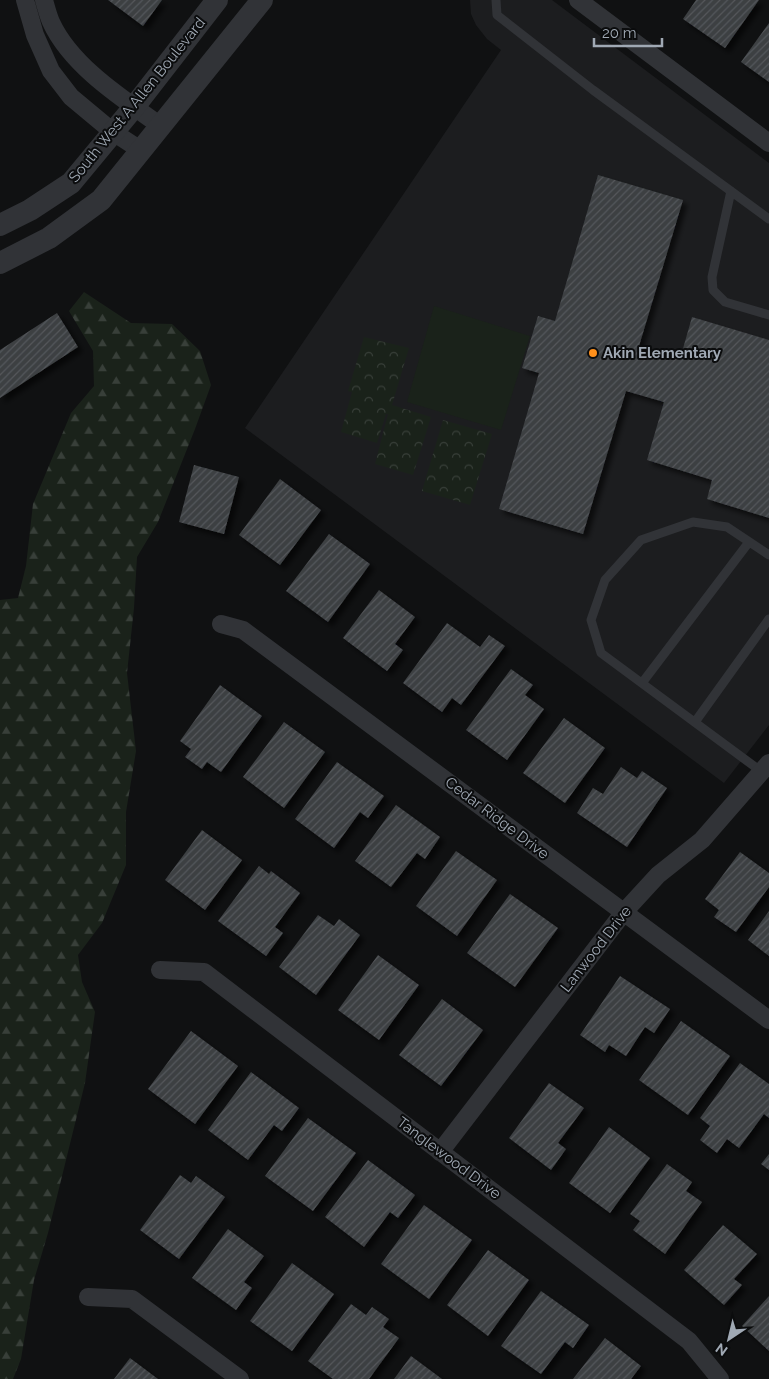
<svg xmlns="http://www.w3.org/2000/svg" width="769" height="1379" font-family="Raleway,sans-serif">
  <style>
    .built { fill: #1c1d1f }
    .forest { fill: url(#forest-firs) }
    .park { fill: url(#park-crowns) }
    .pitch { fill: #1a221a }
    .building { fill: url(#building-hatch); filter: url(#shadow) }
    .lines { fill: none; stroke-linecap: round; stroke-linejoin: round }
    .service { stroke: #313337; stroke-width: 9 }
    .minor { stroke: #313337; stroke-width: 18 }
    .tertiary { stroke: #313337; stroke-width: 22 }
    .poi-dot { fill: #ff901b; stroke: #0b0c0d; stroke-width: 2 }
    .labels { text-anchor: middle; stroke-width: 4; stroke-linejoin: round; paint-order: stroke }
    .street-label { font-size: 15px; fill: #a0a9b4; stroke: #0b0c0d }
    .poi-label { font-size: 15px; font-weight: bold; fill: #a0a9b4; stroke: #0b0c0d; text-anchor: start }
  </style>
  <defs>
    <pattern id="forest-firs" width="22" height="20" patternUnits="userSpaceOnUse" patternTransform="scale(1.25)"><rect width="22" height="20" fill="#1a221a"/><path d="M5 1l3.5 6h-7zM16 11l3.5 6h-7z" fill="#383f39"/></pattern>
    <pattern id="park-crowns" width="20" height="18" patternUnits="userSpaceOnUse" patternTransform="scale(1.25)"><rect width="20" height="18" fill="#1a221a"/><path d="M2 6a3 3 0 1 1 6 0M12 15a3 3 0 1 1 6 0" fill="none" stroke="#383f39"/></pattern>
    <pattern id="building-hatch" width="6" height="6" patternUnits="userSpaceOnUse" patternTransform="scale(1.25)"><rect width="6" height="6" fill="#3c3f42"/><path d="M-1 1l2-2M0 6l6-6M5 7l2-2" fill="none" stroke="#55585b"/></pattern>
    <filter id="shadow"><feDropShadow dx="4.5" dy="4.5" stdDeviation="2.5" flood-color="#0009"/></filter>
  </defs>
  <rect width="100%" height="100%" fill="#101112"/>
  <path class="built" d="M470,0h82l217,163v562l-45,58 -479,-355 256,-378 -14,-11 -11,-14 -5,-11z"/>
  <path class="forest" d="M84,292l47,31 41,1 28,27 11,34 -16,44 -37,93 -21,35 -3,51 -7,65 9,78 -10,61v53l-24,58 -24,32 4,27 13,30 -10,71 -37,150 -14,47 -13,79 -8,20h-13v-779l18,-2 8,-32 7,-62 38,-91 23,-27 -1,-35 -24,-40z"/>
  <path class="park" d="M364,337l45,11 -17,57 39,12 -18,58 -38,-11 13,-50h-2l-9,29 -36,-11 11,-40 -4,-1z
    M443,420l49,14 -22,71 -48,-14z"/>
  <path class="pitch" d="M434,306l96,30 -29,94 -94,-28z"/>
  <path class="building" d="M108,0h54l-19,26z
    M696,0h63l-34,48 -42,-29z
    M769,23v59l-28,-20z
    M598,175l85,25 -44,146 41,13 12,-42 77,23v178l-62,-19 5,-19 -65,-20 17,-58 -38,-11 -43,143 -84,-25 40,-136 -17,-5 16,-52 17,5z
    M57,313l21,34 -78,51v-48z
    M194,465l45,12 -15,57 -45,-12z
    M280,479l41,31 -41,55 -41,-30z
    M329,534l41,30 -42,58 -42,-31z
    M379,590l36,27 -20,27 8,6 -16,21 -44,-33z
    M447,623l33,24 9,-12 16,11 -44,59 -9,-7 -10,14 -39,-29z
    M511,669l22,16 -8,10 19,14 -37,51 -41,-30z
    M220,685l42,31 -41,56 -14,-10 -5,7 -17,-12 6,-8 -11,-8z
    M564,718l41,30 -40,55 -42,-30z
    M284,722l41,30 -41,56 -41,-31z
    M337,762l47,34 -16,22 -8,-6 -26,36 -39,-29z
    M621,767l16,11 5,-7 25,17 -40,59 -50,-34 16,-25 10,6z
    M396,805l44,32 -15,22 -8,-6 -26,34 -36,-26z
    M202,830l40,30 -37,50 -40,-30z
    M456,851l41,29 -40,56 -41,-30z
    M740,852l29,21v14l-33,45 -22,-15 5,-7 -14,-11z
    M259,866l10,8 2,-3 29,22 -25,34 8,6 -17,23 -48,-35z
    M510,894l48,34 -43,59 -48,-34z
    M769,911v45l-21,-16z
    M318,915l16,11 5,-7 21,16 -44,60 -37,-28z
    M378,955l41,30 -40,55 -41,-30z
    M620,976l50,33 -16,24 -9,-6 -19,29 -17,-11 -4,7 -25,-17z
    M442,999l41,31 -42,56 -42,-31z
    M681,1021l49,35 -42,59 -49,-35z
    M191,1031l47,35 -43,58 -47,-35z
    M740,1063l29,21v34l-5,-4 -25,34 -12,-9 -10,14 -17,-13 10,-14 -10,-8z
    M251,1072l48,36 -17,23 -8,-6 -26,35 -40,-30z
    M549,1083l35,25 -26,35 8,6 -15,21 -42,-32z
    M308,1118l48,35 -43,58 -48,-35z
    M609,1127l41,31 -40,55 -41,-30z
    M769,1154v16l-8,-6z
    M368,1160l47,35 -17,23 -8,-6 -26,35 -39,-30z
    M667,1164l25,18 -6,9 16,11 -37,52 -32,-24 7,-9 -10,-7z
    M180,1175l11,8 5,-7 29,21 -46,62 -39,-29z
    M424,1205l48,35 -43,59 -48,-35z
    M723,1225l34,29 -23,25 8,6 -18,20 -40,-35z
    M228,1229l36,27 -20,26 8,6 -16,22 -44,-32z
    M488,1250l41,30 -41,56 -41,-31z
    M292,1263l42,31 -42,57 -42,-30z
    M541,1291l48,34 -16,23 -8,-6 -24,32 -40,-28z
    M769,1296v55l-27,-25z
    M351,1304l15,11 6,-8 17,12 -6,8 16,11 -30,41h-36l-25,-18z
    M605,1338l36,28 -10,13h-58z
    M411,1356l31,23h-48z
    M130,1358l28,21h-44z"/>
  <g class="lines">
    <path class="service" d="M496,0l1,15 96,75 176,129
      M731,191l-19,86 1,13 12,12 44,13
      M642,683l107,-141
      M695,722l74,-103
      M762,772l-161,-119 -10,-33 14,-40 36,-40 52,-18 34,5 42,28"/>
    <path class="minor" d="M25,0l10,35 16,36 20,26 42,35 29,19
      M44,0c2,7 4,15 7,22 20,44 72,77 110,104
      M578,0l191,143
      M221,624l22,6 526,390
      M160,970l44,2 485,369 31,38
      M440,1152l184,-240 34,-37 44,-35 67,-77
      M88,1297l44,2 108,80"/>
    <path class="tertiary" d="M0,225l30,-15 41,-27 63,-76 83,-107
      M0,263l49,-25 52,-38 161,-200"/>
  </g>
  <circle class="poi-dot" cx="593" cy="353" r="5"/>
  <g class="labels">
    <g class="street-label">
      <text transform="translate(137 100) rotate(-51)" y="5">South West A Allen Boulevard</text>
      <text transform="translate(497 818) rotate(37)" y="5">Cedar Ridge Drive</text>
      <text transform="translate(596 949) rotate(-52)" y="5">Lanwood Drive</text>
      <text transform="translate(449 1158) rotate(37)" y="5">Tanglewood Drive</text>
    </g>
    <g class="poi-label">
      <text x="603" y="358">Akin Elementary</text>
    </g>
  </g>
  <g transform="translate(729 1339) rotate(215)" stroke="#0b0c0d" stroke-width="4" paint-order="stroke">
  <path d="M0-4L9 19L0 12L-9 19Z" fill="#a0a9b4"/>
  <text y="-8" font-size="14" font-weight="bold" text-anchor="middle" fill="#a0a9b4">N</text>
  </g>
  <path d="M594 38v8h68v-8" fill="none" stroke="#a0a9b4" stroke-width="2.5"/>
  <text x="602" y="38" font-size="15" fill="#a0a9b4" stroke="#0b0c0d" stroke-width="4" paint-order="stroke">20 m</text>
</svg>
